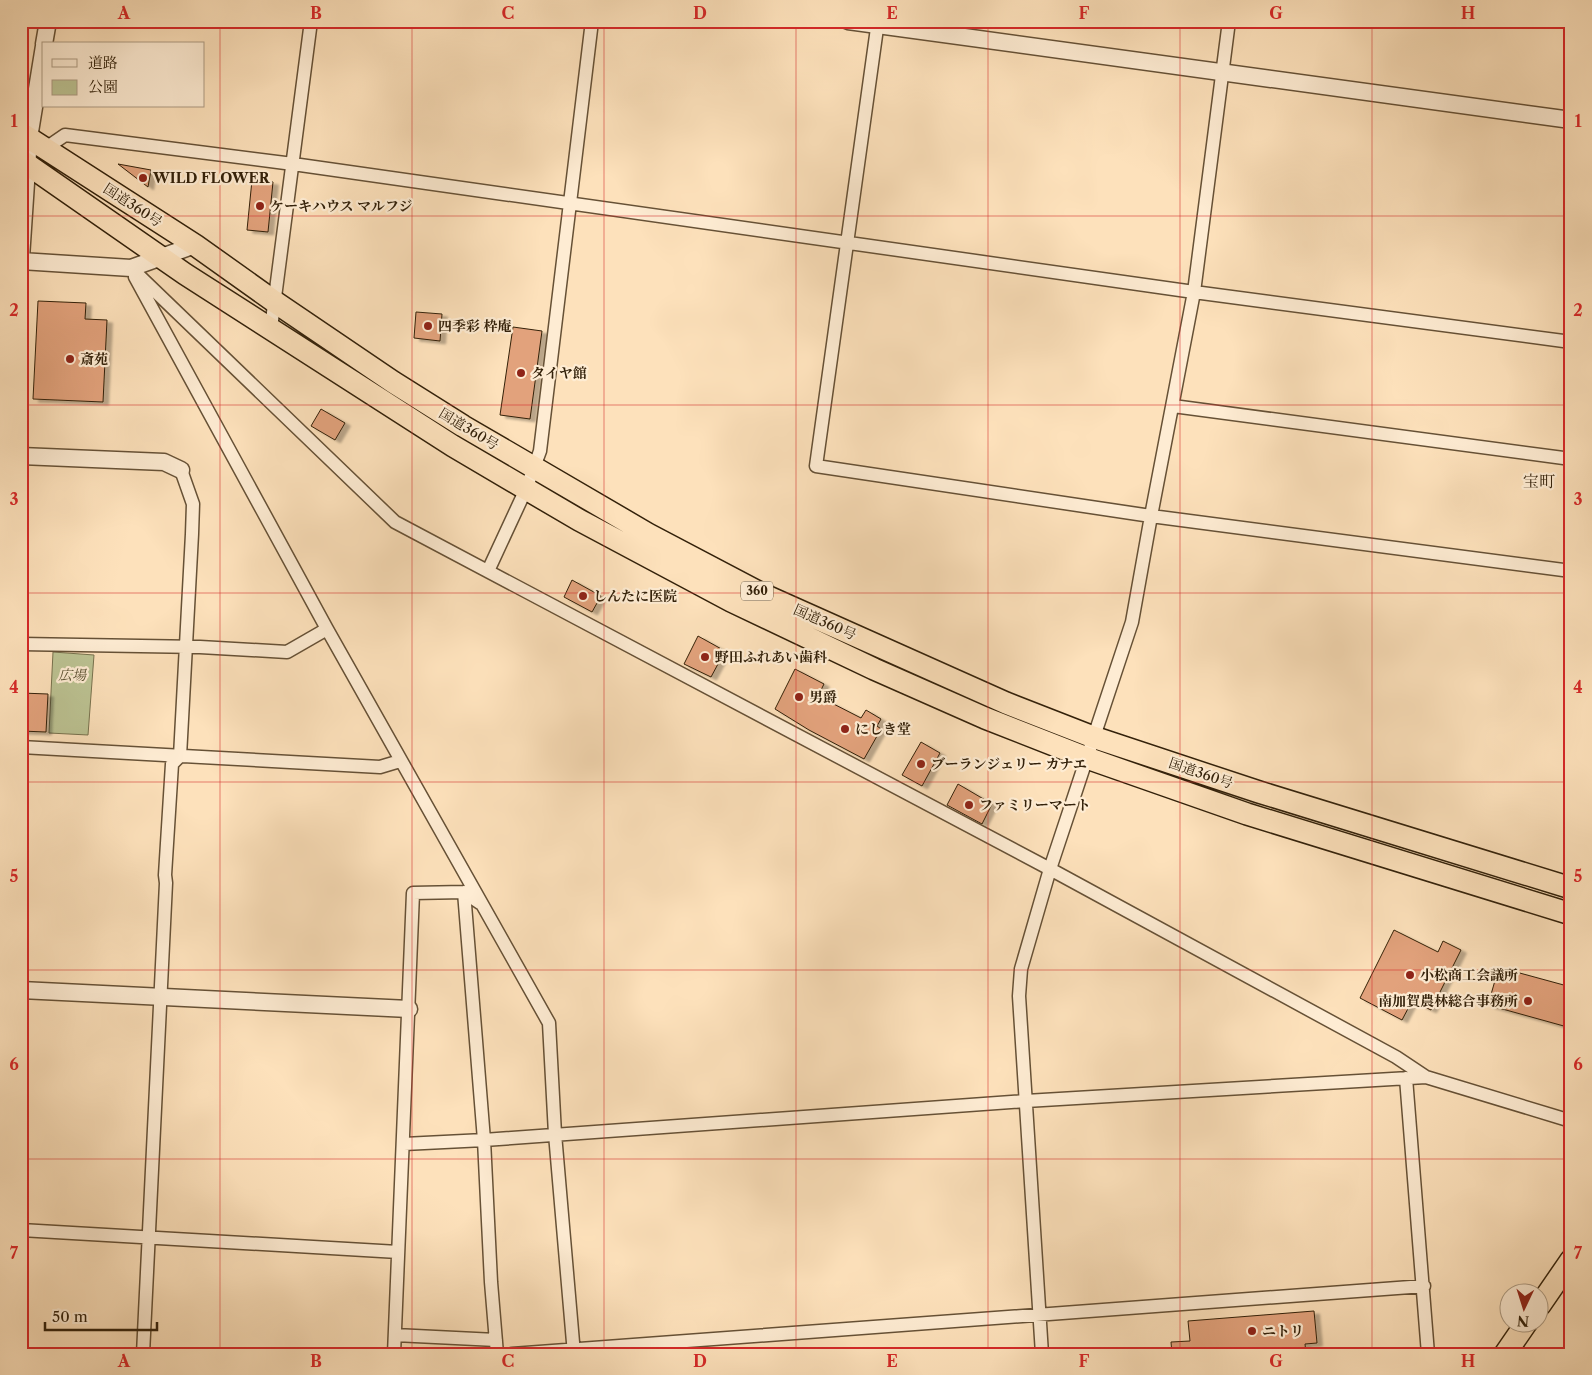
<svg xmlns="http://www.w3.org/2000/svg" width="1592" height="1375" font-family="'Libre Caslon Text','Noto Serif JP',serif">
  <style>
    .green { fill: #bcc393; stroke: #78724e }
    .building { fill: #e2a27c; stroke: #33210a; filter: url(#shadow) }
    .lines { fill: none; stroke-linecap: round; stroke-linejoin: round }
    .service-casing { stroke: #665136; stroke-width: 9 }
    .minor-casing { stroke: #665136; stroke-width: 15 }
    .tertiary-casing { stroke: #665136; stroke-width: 19 }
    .trunk-casing { stroke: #33210a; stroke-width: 24 }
    .service { stroke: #feecd3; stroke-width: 6 }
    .minor { stroke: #feecd3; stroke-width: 12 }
    .tertiary { stroke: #feecd3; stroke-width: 16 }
    .trunk { stroke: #fde1bb; stroke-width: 21 }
    .grid { fill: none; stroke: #d62828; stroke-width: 1; stroke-opacity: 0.55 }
    .poi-dot { fill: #8f2418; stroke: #feecd3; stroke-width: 2 }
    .labels { text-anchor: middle; stroke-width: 4.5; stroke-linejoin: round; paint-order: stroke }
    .shield { fill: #feecd3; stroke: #705e46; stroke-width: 1 }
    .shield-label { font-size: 12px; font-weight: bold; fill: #33210a }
    .poi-label { font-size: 14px; font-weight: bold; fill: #33210a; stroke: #feecd3; text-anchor: start }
    .street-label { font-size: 14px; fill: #33210a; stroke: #feecd3 }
    .park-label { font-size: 14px; font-style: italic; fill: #5c5233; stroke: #feecd3 }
    .quarter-label { font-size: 16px; fill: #33210a; stroke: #feecd3 }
    .neatline { fill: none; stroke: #d62828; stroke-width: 2 }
    .grid-label { font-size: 16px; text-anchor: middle; font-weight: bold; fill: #d62828 }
  </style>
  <defs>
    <filter id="shadow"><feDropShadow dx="5.5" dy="3" stdDeviation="1" flood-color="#0004"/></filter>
  </defs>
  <rect width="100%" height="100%" fill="#fde1bb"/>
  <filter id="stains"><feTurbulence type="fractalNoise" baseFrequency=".004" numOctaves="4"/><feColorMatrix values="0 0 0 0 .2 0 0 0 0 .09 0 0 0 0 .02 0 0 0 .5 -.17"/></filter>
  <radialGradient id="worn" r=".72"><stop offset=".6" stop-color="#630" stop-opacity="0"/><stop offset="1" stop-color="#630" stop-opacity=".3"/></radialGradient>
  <path class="green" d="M53,652l41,3 -6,80 -39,-2z"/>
  <path class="building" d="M118,164l33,6 -3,17z
    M252,180l21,2 -5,50 -21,-2z
    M38,301l48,2 -1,16 22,1 -4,82 -70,-3z
    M416,312l26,2 -2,27 -26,-3z
    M513,327l29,4 -12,88 -30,-4z
    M321,409l24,14 -10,17 -24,-14z
    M572,580l29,16 -9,16 -28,-15z
    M698,636l27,15 -14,26 -27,-13z
    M795,669l29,15 -6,12 43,22 5,-8 15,9 -4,7 4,3 -17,30 -55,-29 -34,-21z
    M21,693l27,1 -2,38 -25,-1z
    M921,742l19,11 -18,33 -20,-11z
    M958,784l34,20 -10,20 -35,-19z
    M1394,930l44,22 5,-11 18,9 -30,60 -19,-9 -10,19 -42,-22z
    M1505,969l66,18v41l-83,-23 8,-28 6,2z
    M1314,1311l3,32 -12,1 1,10h-134l-1,-12 19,-1 -2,-20z"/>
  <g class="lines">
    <g class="service-casing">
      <path id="service" d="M1558,1284l13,4"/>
    </g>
    <g class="minor-casing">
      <path id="minor" d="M878,21l-62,445 335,50 420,55
        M46,148l19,-13 228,29 901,128 377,50
        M131,268l264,254 655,347 346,188 30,20 145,44
        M135,277l192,352 222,394 6,111 19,220
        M271,328l40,-307
        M1173,406l398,53
        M488,571l38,-82 14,-38 52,-430
        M21,644l179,3 87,5 40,-23
        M21,747l359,20 20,-6
        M464,892l20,248 7,142 6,72
        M1406,1078l22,276
        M404,1144l80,-4 542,-39 400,-24
        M21,1230l377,22
        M395,1335l101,5
        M143,1354l23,-471 -1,-8 7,-111 8,-8 12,-222 1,-30 -12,-34
        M394,1354l19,-461 51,-1 16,11
        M512,1354l912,-68
        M1042,1354l-23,-358 2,-27 29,-100 82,-247 19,-106 43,-224 35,-271"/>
    </g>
    <g class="tertiary-casing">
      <path id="tertiary" d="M848,21l723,99
        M44,44l4,-23
        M21,258l8,-120 15,-92
        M21,261l110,7 64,-23
        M21,456l143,6 17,8
        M21,990l388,19"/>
    </g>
    <g class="trunk-casing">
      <path id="trunk" d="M21,133l174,112 80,57 118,80 70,44 185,108 114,60 244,109 87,34 166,55 312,96
        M21,160l164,114 268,172 126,74 152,81 143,68 111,49 102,40 160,56 324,100
        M1540,1305l31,-45
        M1505,1354l22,-32"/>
    </g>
    <use href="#service" class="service"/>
    <use href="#minor" class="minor"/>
    <use href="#tertiary" class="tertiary"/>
    <use href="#trunk" class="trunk"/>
  </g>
  <path class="grid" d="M220,21v1333M412,21v1333M604,21v1333M796,21v1333M988,21v1333M1180,21v1333M1372,21v1333M21,216h1550M21,405h1550M21,593h1550M21,782h1550M21,970h1550M21,1159h1550"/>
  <g class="poi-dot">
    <circle cx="143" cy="178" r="5"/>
    <circle cx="260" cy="206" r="5"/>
    <circle cx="428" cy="326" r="5"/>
    <circle cx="70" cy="359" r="5"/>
    <circle cx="521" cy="373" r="5"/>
    <circle cx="583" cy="596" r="5"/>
    <circle cx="705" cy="657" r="5"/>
    <circle cx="799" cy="697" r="5"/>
    <circle cx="845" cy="729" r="5"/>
    <circle cx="921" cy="764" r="5"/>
    <circle cx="969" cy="805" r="5"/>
    <circle cx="1410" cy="975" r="5"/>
    <circle cx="1528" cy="1001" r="5"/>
    <circle cx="1252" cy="1331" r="5"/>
  </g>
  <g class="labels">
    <rect class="shield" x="741" y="581.5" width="32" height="19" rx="4"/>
    <g class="shield-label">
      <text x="757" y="595">360</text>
    </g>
    <g class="poi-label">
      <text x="153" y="183">WILD FLOWER</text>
      <text x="270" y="211">ケーキハウス マルフジ</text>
      <text x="438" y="331">四季彩 枠庵</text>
      <text x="80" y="364">斎苑</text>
      <text x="531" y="378">タイヤ館</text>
      <text x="593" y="601">しんたに医院</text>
      <text x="715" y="662">野田ふれあい歯科</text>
      <text x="809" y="702">男爵</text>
      <text x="855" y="734">にしき堂</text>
      <text x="931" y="769">ブーランジェリー カナエ</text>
      <text x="979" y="810">ファミリーマート</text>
      <text x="1420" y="980">小松商工会議所</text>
      <text x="1518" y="1006" text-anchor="end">南加賀農林総合事務所</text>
      <text x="1262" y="1336">ニトリ</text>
    </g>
    <g class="street-label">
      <text transform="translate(133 205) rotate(33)" y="5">国道360号</text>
      <text transform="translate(469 429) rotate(31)" y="5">国道360号</text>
      <text transform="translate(825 622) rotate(24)" y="5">国道360号</text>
      <text transform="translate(1201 773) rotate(19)" y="5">国道360号</text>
    </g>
    <g class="park-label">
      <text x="72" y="680">広場</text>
    </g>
    <g class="quarter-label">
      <text x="1539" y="487">宝町</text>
    </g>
  </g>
  <rect width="1592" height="1375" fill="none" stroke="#fde1bb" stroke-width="55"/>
  <rect x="42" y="42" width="162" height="65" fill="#feecd3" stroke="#ad9b83"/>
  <rect x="52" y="59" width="25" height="8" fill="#feecd3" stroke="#ad9b83"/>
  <text x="88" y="68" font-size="15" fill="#33210a">道路</text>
  <rect x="52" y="80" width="25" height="15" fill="#bcc393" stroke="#ad9b83"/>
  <text x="88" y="92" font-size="15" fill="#33210a">公園</text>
  <g transform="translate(1524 1308) rotate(184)"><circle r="24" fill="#feecd3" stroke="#ad9b83"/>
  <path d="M0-4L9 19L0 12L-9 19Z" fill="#8f2418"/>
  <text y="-8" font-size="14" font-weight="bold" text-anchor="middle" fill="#33210a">N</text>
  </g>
  <path d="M45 1322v8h112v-8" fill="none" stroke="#33210a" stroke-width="2.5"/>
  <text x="52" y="1322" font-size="15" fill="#33210a" stroke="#feecd3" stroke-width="4" paint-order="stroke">50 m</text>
  <rect x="28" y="28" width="1536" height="1320" class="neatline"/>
  <g class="grid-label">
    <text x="124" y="19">A</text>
    <text x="316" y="19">B</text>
    <text x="508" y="19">C</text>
    <text x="700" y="19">D</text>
    <text x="892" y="19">E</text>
    <text x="1084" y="19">F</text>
    <text x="1276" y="19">G</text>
    <text x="1468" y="19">H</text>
    <text x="14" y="127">1</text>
    <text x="1578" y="127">1</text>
    <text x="14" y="316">2</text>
    <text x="1578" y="316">2</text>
    <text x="14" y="505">3</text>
    <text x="1578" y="505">3</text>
    <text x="14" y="693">4</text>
    <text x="1578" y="693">4</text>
    <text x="14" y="882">5</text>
    <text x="1578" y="882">5</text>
    <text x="14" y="1070">6</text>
    <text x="1578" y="1070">6</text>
    <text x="14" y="1259">7</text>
    <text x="1578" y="1259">7</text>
    <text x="124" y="1367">A</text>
    <text x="316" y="1367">B</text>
    <text x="508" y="1367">C</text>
    <text x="700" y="1367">D</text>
    <text x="892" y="1367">E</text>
    <text x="1084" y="1367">F</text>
    <text x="1276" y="1367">G</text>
    <text x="1468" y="1367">H</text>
  </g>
  <rect width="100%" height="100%" filter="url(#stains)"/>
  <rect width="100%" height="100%" fill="url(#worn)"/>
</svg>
